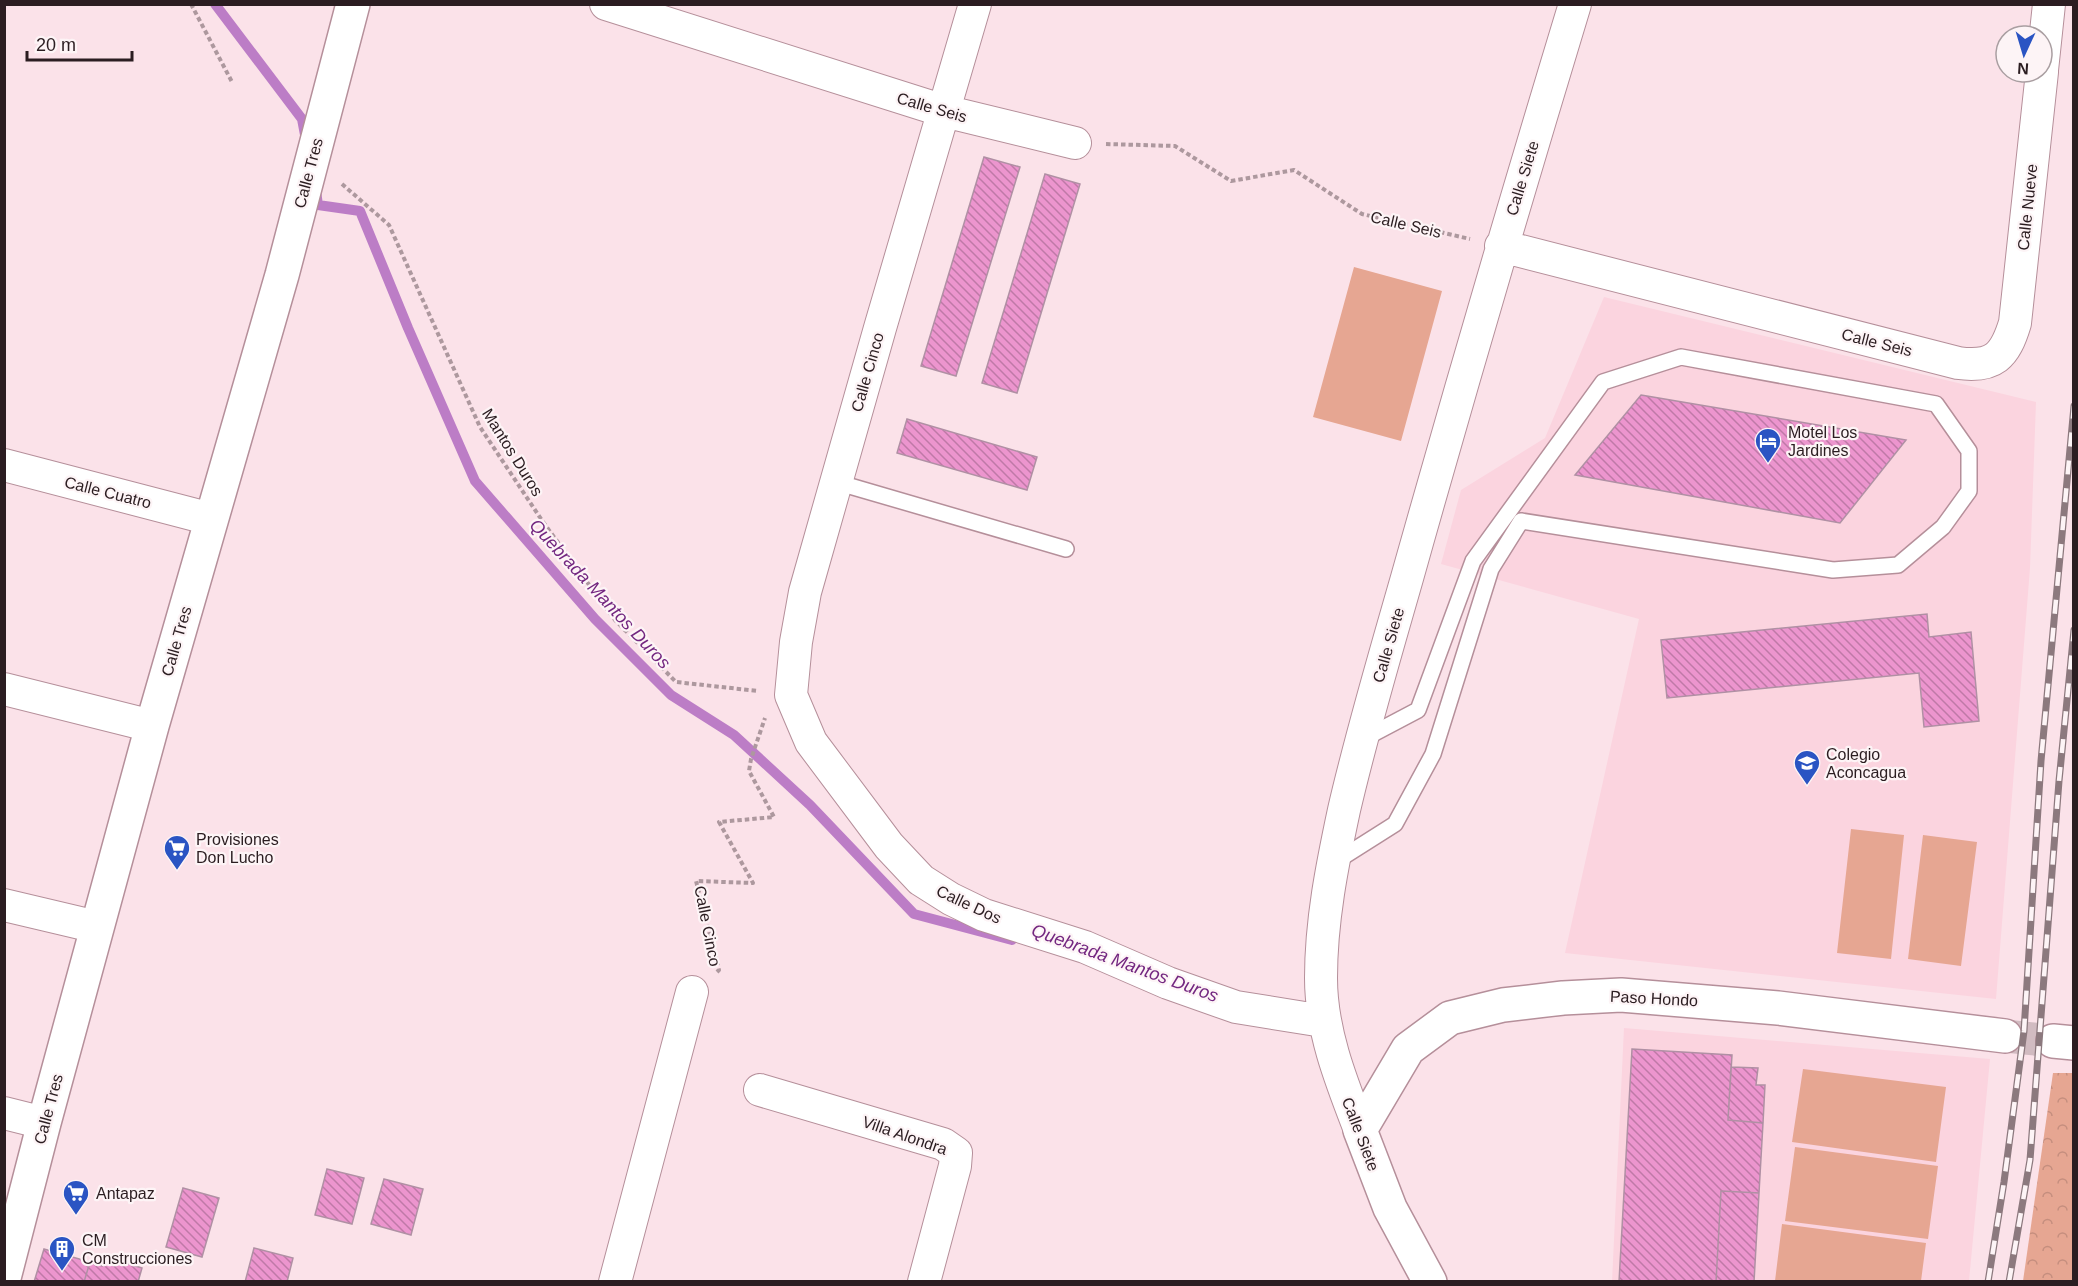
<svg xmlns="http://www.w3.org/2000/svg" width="2078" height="1286" font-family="Helvetica,sans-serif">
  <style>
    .built { fill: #fbd4df }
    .forest { fill: url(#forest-crowns) }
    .park { fill: #e6a692 }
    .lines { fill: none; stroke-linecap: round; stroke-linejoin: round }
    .stream { stroke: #bc7dc6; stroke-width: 10 }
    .building { fill: url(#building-back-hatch); stroke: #b090a4; stroke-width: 1.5 }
    .secondary-tunnel { stroke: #d1bbc1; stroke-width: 33; stroke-dasharray: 33 16; stroke-linecap: butt }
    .lane-casing { stroke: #b58f9a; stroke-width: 18 }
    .street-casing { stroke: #b58f9a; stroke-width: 34 }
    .secondary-casing { stroke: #b58f9a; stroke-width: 36 }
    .path { stroke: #ad989e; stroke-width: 4; stroke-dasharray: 4.5 3; stroke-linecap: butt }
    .lane { stroke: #fff; stroke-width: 15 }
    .street { stroke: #fff; stroke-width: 32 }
    .secondary { stroke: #fff; stroke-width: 33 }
    .rail-casing { stroke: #8c797e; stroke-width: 7 }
    .rail { stroke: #fdf4f6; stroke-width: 4.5; stroke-dasharray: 14; stroke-linecap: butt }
    .labels { text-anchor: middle; stroke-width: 4.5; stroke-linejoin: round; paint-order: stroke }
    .street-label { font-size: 16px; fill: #2b1d21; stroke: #fdf4f6 }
    .poi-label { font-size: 16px; fill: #2b1d21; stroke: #fdf4f6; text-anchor: start }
    .water-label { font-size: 18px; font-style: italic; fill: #732780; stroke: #fdf4f6 }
  </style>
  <defs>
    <pattern id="forest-crowns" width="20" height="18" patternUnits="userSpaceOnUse" patternTransform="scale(1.5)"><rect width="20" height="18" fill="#e6a692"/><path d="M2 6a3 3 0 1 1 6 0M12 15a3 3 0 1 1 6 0" fill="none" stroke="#c58e7e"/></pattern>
    <pattern id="building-back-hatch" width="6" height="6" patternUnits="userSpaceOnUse" patternTransform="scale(1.5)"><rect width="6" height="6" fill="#ec95ce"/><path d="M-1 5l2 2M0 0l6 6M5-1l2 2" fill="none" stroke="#bf79a7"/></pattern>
  </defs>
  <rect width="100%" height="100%" fill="#fbe2e9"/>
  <path class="built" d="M1604,297l432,105 -6,166 -34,431 -431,-46 74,-334 -198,-55 20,-74 84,-52z
    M1624,1028l366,31 -21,222 -357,1z"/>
  <path class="forest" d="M2053,1073h20v208h-50z"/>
  <path class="park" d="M1354,267l88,24 -41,150 -88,-24z
    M1851,829l53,6 -13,124 -54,-6z
    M1923,835l54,7 -16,124 -53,-7z
    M1803,1069l143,18 -10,75 -144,-20z
    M1795,1147l143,19 -10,73 -143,-18z
    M1782,1224l144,19 -5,38h-146z"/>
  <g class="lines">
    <path class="stream" d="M215,4l87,115 4,21
      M316,191l2,14 42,6 48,117 67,153 120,138 76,76 63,40 76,70 104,109 98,26"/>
  </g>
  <path class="building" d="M984,157l36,10 -64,209 -35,-10z
    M1045,174l35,10 -63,209 -35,-10z
    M1641,395l265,45 -66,83 -265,-48z
    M907,419l130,38 -10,33 -130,-37z
    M1927,614l2,23 42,-5 8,89 -55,6 -5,-54 -252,25 -6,-58z
    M1632,1049l100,6 -4,65 35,3 -4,70 -38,-2 -5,91h-97z
    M1731,1067l27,1 -2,17h9l-2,38 -35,-3z
    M327,1169l37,9 -12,46 -37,-9z
    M384,1179l39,10 -12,46 -40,-11z
    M183,1188l36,10 -17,59 -36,-10z
    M1721,1191l38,2 -5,89h-38z
    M254,1248l39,10 -6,24h-42z
    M44,1249l46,13 -6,20h-50z
    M105,1257l37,11 -4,14h-54l6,-20 12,4z"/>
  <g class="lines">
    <path class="secondary-tunnel" d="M2005,1036l48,5"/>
    <g class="lane-casing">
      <path id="lane" d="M836,482l230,67
        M1335,862l60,-38 38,-70 58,-185 30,-48 312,49 65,-5 45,-38 26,-36v-40l-33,-47 -255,-47 -78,25 -130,179 -55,149 -55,29"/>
    </g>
    <g class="street-casing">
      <path id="street" d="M606,4l338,107 131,32
        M975,4l-95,324 -75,264 -9,50 -5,53 20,47 78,104 32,34 30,19 33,16 101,32 83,36 68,24 87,14
        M2042,70l7,-66
        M1501,246l457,117c36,5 47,-7 57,-40l27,-251
        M4,465l207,54
        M4,689l148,37
        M4,905l93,22
        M760,1090l183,54 13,9 -1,13 -31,116
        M4,1113l40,10
        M1360,1130c-19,-49 -39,-99 -39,-152 0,-57 11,-112 23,-168 18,-78 41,-155 63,-232 54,-192 110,-383 168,-574
        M615,1282l77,-290"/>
    </g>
    <g class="secondary-casing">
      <path id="secondary" d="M2053,1041l21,2
        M4,1278l40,-155 108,-397 130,-451 71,-271
        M1430,1282l-40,-74 -30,-78 48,-81 42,-31 53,-13 60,-7 58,-3 157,13 227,28"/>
    </g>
    <path class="path" d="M191,4l41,78
      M1106,144l69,2 56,35 63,-11 68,44 108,25
      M342,184l47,41 91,202 63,95 72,98 61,62 82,9
      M717,972l2,-2 -23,-89 57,2 -34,-61 55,-5 -25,-46 2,-12 14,-41"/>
    <use href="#lane" class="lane"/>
    <use href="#street" class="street"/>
    <use href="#secondary" class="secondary"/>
    <g class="rail-casing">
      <path id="rail" d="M1988,1282l16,-100 20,-151 17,-270 33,-355
        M2009,1282l21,-122 29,-379 15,-151"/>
    </g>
    <use href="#rail" class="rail"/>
  </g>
  <defs>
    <g id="hotel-pin" transform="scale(1.35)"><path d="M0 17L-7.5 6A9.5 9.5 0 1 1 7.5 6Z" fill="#2a54c3" stroke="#fdf4f6"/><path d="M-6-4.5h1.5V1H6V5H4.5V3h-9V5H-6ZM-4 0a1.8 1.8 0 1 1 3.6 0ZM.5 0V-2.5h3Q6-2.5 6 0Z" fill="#fff"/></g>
    <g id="school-pin" transform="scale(1.35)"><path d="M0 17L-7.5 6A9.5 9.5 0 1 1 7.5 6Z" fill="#2a54c3" stroke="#fdf4f6"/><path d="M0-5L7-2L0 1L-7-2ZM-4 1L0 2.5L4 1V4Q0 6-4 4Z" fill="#fff"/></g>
    <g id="supermarket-pin" transform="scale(1.35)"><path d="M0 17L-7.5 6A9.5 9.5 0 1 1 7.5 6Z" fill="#2a54c3" stroke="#fdf4f6"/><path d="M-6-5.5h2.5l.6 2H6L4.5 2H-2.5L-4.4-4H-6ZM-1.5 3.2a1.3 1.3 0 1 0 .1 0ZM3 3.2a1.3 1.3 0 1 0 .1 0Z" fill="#fff"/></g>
    <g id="building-pin" transform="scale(1.35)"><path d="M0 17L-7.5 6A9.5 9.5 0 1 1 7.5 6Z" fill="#2a54c3" stroke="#fdf4f6"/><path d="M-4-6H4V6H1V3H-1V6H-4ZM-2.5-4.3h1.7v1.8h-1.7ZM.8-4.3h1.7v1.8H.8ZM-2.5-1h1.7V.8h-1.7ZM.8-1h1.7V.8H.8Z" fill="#fff"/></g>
  </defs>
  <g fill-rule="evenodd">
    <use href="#hotel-pin" x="1768" y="441"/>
    <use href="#school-pin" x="1807" y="763"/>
    <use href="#supermarket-pin" x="177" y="848"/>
    <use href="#supermarket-pin" x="76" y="1193"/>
    <use href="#building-pin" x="62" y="1249"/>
  </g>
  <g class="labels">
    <g class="street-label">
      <text transform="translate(932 107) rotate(16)" y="6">Calle Seis</text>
      <text transform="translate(308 173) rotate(-75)" y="6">Calle Tres</text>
      <text transform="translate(1522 178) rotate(-73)" y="6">Calle Siete</text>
      <text transform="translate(2027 207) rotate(-84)" y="6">Calle Nueve</text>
      <text transform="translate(1406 224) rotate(13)" y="6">Calle Seis</text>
      <text transform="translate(1877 342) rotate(14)" y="6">Calle Seis</text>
      <text transform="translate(867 372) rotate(-74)" y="6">Calle Cinco</text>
      <text transform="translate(513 452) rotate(58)" y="6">Mantos Duros</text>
      <text transform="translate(108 492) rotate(14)" y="6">Calle Cuatro</text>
      <text transform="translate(176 641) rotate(-74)" y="6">Calle Tres</text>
      <text transform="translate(1388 645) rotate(-74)" y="6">Calle Siete</text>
      <text transform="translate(969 904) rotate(25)" y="6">Calle Dos</text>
      <text transform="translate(708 926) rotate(79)" y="6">Calle Cinco</text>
      <text transform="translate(1654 998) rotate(3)" y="6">Paso Hondo</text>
      <text transform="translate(48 1109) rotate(-75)" y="6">Calle Tres</text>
      <text transform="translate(1361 1134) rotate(69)" y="6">Calle Siete</text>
      <text transform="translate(905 1135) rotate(19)" y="6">Villa Alondra</text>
    </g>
    <g class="poi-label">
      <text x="1788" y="438">Motel Los<tspan x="1788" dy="18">Jardines</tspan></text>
      <text x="1826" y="760">Colegio<tspan x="1826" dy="18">Aconcagua</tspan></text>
      <text x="196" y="845">Provisiones<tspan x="196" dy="18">Don Lucho</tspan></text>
      <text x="96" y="1199">Antapaz</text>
      <text x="82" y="1246">CM<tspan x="82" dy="18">Construcciones</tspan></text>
    </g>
    <g class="water-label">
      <text transform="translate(600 594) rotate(47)" y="6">Quebrada Mantos Duros</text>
      <text transform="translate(1125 963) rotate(20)" y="6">Quebrada Mantos Duros</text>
    </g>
  </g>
  <rect width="2078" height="1286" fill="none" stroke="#2b1d21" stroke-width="12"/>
  <g transform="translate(2024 54) rotate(184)"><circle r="28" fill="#fdf4f6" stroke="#a99ea1" stroke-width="1.5"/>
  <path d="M0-4.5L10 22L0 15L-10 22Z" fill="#2a54c3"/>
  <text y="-9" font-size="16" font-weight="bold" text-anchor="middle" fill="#2b1d21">N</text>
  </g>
  <path d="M27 51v9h105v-9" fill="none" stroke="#2b1d21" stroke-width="3"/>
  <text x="36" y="51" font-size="18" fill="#2b1d21" stroke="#fdf4f6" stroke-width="4.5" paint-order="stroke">20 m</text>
</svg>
